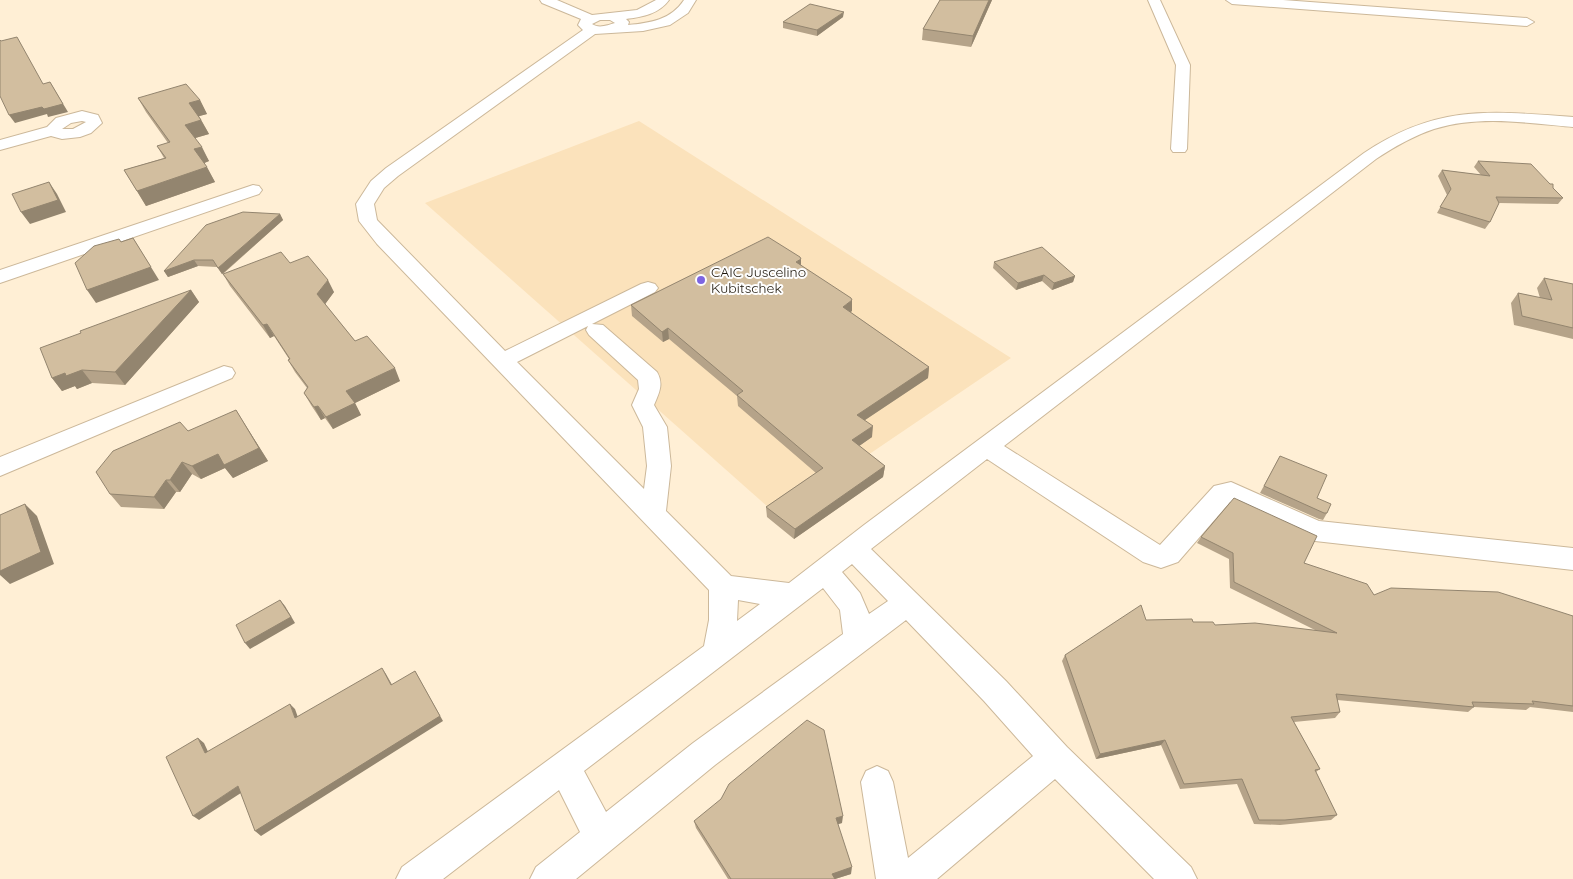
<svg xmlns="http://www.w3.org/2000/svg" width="1573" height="879" font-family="Quicksand,sans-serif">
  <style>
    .built { fill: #fbe2bb }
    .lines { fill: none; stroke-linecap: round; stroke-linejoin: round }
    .minor-casing { stroke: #ccb89a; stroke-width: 2 }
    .minor { fill: #fff; fill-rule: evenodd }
    .wall { fill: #b5a389 }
    .shaded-wall { fill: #93856f }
    .building { fill: #d2be9f; stroke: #93856f }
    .poi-dot { fill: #7d65e1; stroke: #fefefe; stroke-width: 2 }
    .labels { text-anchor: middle; stroke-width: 4; stroke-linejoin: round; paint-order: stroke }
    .poi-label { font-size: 14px; fill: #1d160a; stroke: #fefefe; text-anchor: start }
  </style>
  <rect width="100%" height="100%" fill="#ffefd5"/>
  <path class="built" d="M639,121l372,237 -233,158 -353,-313z"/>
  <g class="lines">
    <g class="minor-casing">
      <path id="minor" d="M540,0h17l35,15 45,-5 19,-10h13c-10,14 -27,17 -43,19l3,3 -1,3c22,-2 43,-5 56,-25h12l-8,13 -18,12 -27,6 -48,3 -197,142 -14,12 -10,16 3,16 128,131 136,-67 7,-2 7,2 3,4 -3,4 -63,32 11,1 54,47c7,12 2,21 -3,33l13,22 4,39 -5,45 65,65 58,7 75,-58 500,-372c74,-49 125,-42 209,-36v10c-45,-4 -94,-12 -139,2 -21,7 -40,18 -58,30l-372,287 156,99 54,-59 17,-4 88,39 254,27v22l-258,-29 -85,-39 -52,60 -17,6 -18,-6 -156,-103 -116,90 135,132 61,66 124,120 6,12h-43l-99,-100 -118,100h-61l-15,-97 5,-11 11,-5 11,5 5,11 15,76 125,-102 -49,-55 -78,-81 -191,145 -139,114h-46l6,-12 44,-35 -21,-42 -116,89h-47l6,-12 302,-221 5,-26v-30l-332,-346 -18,-23 -3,-17 15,-23 15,-13 197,-138 -5,-5 3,-6 -39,-16zM610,20l5,3c-7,2 -16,6 -23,1l8,-4zM588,326l-2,4 3,5 49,45 1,9 -7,16 11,22 4,39 -3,23 -127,-127zM852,564l36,37 -19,13 -9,-21 -18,-21zM823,588l17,22 3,24 -150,109 -87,69 -22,-41zM738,600l22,4 -23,17z
        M1148,0h12l30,65 -3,84 -2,3h-12l-2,-3 5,-84z
        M1226,0h57l244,18 7,4 -7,4 -295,-22z
        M82,111l16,4 4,8 -11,10 -11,4 -18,2 -11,-3 -51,14v-10l47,-13 9,-9zM82,121l4,1 -13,7h-11l9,-6z
        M253,185l6,1 3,4 -3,4 -259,89v-13z
        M224,366l8,2 3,5 -3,5 -232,98v-19z"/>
    </g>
    <use href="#minor" class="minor"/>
  </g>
  <path class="wall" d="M940,0h52l-21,47 -49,-7 1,-11z
    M843,17l-26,19 -34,-8v-6z
    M138,98l62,2 7,14 -8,2 10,18 -14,4 14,23 -5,2 11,19 -69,24 -22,-36 40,-12 -7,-12 11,-3 -22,-31z
    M1478,161l75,27 10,10 -5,6 -59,-1 -9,19 -5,7 -48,-16 10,-18 -9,-19 4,-6 39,5 -7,-8z
    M280,214l3,6 -60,54 67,-11 44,29 -9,12 30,37 45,40 -45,22 6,12 -28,14 -8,-11 -4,2 -10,-15 -7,-12 3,-5 -12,-16 -7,-12 1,-1 -15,-23 -4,2 -40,-52 -7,-12h-1l-5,-7 -19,-1 -30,11 -4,-6z
    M994,262l81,14 -2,6 -21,8 -10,-9 -26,9 -23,-22z
    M801,265l51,46 -2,1 79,55 -1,11 -63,42 7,17 -13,9 26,20 -2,11 -89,62 -27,-22 -1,-10 50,-34 -78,-67 -1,-10 -68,-57 -6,3 -31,-26 -1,-11z
    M1544,278l29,6v55l-59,-14 -3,-22 7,-10 22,5 -3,-10z
    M191,290l8,12 -74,83 -33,-2 -15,6 -2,-3 -13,5 -10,-13 29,-45z
    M244,423l24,38 -35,17 -8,-10 -24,11 -9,-5 -12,18h-4l-12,17 -43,-2 -11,-13 78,-63z
    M1280,456l37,42 10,15 -4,7 -4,-1 -59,-26z
    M1201,537l103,26 70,32 199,21v96l-43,-5 -4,3 -52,-3 -6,5 -131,-12 3,12 -5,6 -41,4 26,47 -4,3 21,43 -6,5 -51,5 -26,-1 -17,-40 -57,5 -19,-44 -65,14 -34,-98 3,-6 81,-35 47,2 22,3 100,5 -85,-42 -1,-29 -32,-16z
    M694,821l148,2 -4,1 13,50 -16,5h-107l-32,-51z"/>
  <path class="shaded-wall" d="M989,0h3l-21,47 2,-11z
    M844,12l-1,5 -26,19v-6z
    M50,82l18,30 -20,5 -1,-3 -32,9 -6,-8z
    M200,100l7,14 -11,3 -7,-14z
    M201,120l8,14 -17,5 -7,-14z
    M202,147l7,14 -7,3 -8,-15z
    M207,167l8,15 -69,24 -9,-15z
    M49,182l8,12 9,18 -36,12 -9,-12z
    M280,214l3,6 -61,54 -4,-6z
    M133,238l26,42 -63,23 -9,-13z
    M801,259v11l-5,-8z
    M194,260l4,6 -30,11 -4,-6z
    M1044,275l-2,6 -26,9 2,-7z
    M1075,276l-2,6 -21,8 2,-7z
    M328,280l6,12 -11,15 -6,-13z
    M191,290l8,12 -74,83 -10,-13z
    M852,300v11l-10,7 1,-11z
    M267,324l7,12 -4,2 -7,-13z
    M668,328l1,11 -6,3 -1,-10z
    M929,367l-1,11 -72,48 1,-11z
    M395,368l5,13 -45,22 6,12 -28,14 -7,-12 20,-26z
    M82,370l10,13 -15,6 -2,-3 -13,5 -10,-13 13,-5z
    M318,406l7,12 -4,2 -7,-13z
    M236,410l32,51 -35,17 -8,-10 -24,11 -9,-13 26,-12z
    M873,426l-1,11 -20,14v-11z
    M182,462l10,12 -12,18 -10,-12z
    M885,466l-2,11 -89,62 1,-10z
    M166,480l10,12 -12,17 -10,-12z
    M25,504l12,12 17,48 -44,20 -10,-9v-9z
    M280,600l5,6 10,17 -45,26 -5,-6z
    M382,668l4,6 9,16 -4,-5z
    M415,671l28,50 -182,115 -6,-5z
    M290,704l5,5 5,14 -5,-5z
    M198,738l6,5 7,15 -6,-5z
    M1165,740l-4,5 -65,14 4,-5z
    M238,786l6,5 -45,29 -6,-4z
    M843,816l-1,7 -7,2 1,-7z
    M852,867l-1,7 -16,5 -3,-5z"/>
  <path class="building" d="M940,0h49l-16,36 -50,-7z
    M810,4l34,8 -27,18 -34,-8z
    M17,37l26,47 7,-2 13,22 -19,5 -2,-2 -33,8 -9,-19v-56l1,1z
    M186,84l14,16 -11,3 12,17 -16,5 17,22 -8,2 13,18 -70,24 -13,-21 42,-12 -9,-12 13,-4 -32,-44z
    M1478,161l53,3 19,20h3v4l10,10 -67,-1 3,6 -9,19 -50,-15 11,-18 -9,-19 48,6z
    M49,182l9,18 -37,12 -9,-18z
    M243,212l37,2 -62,54 -5,-8h-19l-30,11 42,-46z
    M768,237l32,20 1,2 -5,3 55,36 1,2 -9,7 86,60 -72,48 16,11 -21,14 33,26 -90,63 -29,-22 57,-39 -86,-73 6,-4 -75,-63 -6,4 -31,-27z
    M133,238l18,29 -64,23 -12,-27 19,-17 25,-7 2,3z
    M1042,247l33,29 -21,7 -10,-8 -26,8 -24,-21z
    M281,252l9,11 18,-7 20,24 -11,14 38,47 12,-5 28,32 -49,23 9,12 -29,14 -8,-11 -4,1 -10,-14 4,-6 -20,-27 2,-1 -23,-35 -4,1 -40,-51z
    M1544,278l29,6v44l-51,-12 -4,-23 34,7z
    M191,290l-76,82 -33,-2 -16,6 -1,-3 -13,5 -12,-30 41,-15 -1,-2z
    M236,410l23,38 -35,17 -6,-11 -26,12 -10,-4 -12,18h-4l-12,17 -44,-3 -14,-22 17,-21 67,-29 8,9z
    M1280,456l47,19 -10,23 14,6 -4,9h-3l-60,-27z
    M1234,498l83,38 -13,27 63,21 7,11 17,-7 107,4 75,24v90l-41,-5 2,3 -62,-2 2,5 -138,-13 4,18 -49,5 29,52 -5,1 22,45 -52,5h-26l-17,-41 -58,5 -19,-44 -65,14 -35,-99 76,-50 5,15 46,-1 1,3h20l2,3 40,-2 82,10 -103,-51 -1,-29 -32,-16z
    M25,504l16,48 -41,19v-56z
    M280,600l11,17 -46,26 -9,-18z
    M382,668l9,17 24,-14 25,45 -185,115 -17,-45 -45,30 -27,-59 32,-19 7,15 85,-49 5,14z
    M807,720l17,10 19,86 -7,2 16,49 -20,7 3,5h-104l-37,-58 27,-22 8,-15z"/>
  <circle class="poi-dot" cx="701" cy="280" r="5"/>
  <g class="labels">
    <g class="poi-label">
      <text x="711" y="277">CAIC Juscelino<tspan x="711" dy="16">Kubitschek</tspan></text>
    </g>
  </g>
</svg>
